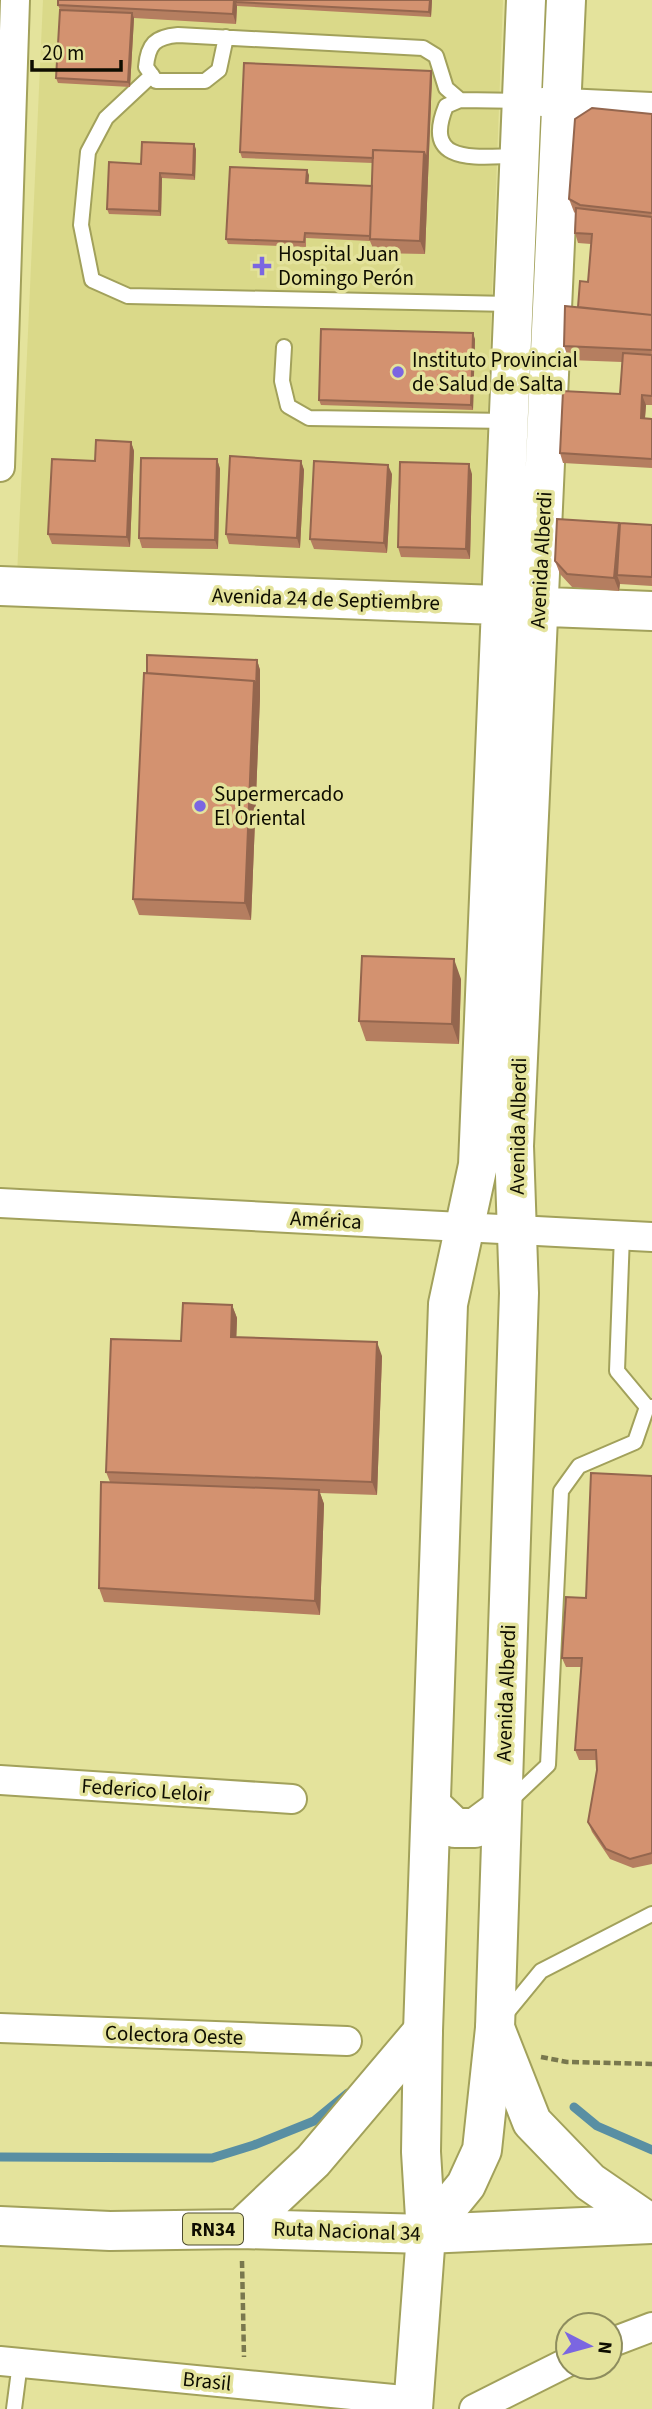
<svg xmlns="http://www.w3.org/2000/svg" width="652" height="2409" font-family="'Source Sans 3',sans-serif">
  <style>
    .built { fill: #dad989 }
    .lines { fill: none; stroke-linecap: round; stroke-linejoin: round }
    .stream { stroke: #598fa3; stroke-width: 9 }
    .service-casing { stroke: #a2a15b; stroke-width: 18 }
    .minor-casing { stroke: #a2a15b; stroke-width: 32 }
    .secondary-casing { stroke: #a2a15b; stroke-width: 42 }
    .trunk-casing { stroke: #a2a15b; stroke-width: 42 }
    .path { stroke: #79784e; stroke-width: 4.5; stroke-dasharray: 7 3.5; stroke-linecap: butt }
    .service { stroke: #fff; stroke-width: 14 }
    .minor { stroke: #fff; stroke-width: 28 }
    .secondary { stroke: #fff; stroke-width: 38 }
    .trunk { stroke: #fff; stroke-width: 38 }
    .wall { fill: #b57e60 }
    .shaded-wall { fill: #94664e }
    .building { fill: #d39270; stroke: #94664e; stroke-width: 2 }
    .poi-dot { fill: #7b66e1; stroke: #e4e39c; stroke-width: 2.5 }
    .labels { text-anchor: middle; stroke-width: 7; stroke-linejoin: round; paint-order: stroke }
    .shield { fill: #e4e39c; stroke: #4e4d2f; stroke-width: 2 }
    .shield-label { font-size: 19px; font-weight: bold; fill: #0e0d00 }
    .poi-label { font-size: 21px; fill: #0e0d00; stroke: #e4e39c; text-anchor: start }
    .street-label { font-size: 21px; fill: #0e0d00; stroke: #e4e39c }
  </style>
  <rect width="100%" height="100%" fill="#e4e39c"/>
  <path class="built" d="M43,0h460l-22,590 -464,-14z"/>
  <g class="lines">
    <path class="stream" d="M574,2107l23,19 55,24
      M0,2157l212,1 42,-13 60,-24 34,-28"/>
    <g class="service-casing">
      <path id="service" d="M226,37l-7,33 -14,11h-49l-10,-14c2,-23 9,-30 32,-32l245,13 13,8 10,32 14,12
        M152,75l-46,43 -18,34 -7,73 11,55 36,16 384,8
        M518,156c-39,0 -97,11 -72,-50l14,-6 61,1
        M284,347l-2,34 6,25 21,12 199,3
        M622,1235l-5,136 30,36
        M508,1803l40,-38 13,-274 18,-25 56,-24 12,-35h5
        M504,2016l37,-45 111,-57
        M14,2409l6,-46"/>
    </g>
    <g class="minor-casing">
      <path id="minor" d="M543,102l109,5
        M0,467l15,-467
        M0,1203l652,34
        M0,1780l292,19
        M0,2028l347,13
        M610,2343l42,-16
        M0,2361l414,40
        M474,2409l94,-47"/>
    </g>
    <g class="secondary-casing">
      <path id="secondary" d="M0,586l652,25
        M431,1805l24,23h20l27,-20
        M426,2234l40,-49 16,-35 13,-122 24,-735 -5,-147 52,-1146
        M413,2409l13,-175 -5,-82 2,-121 25,-727 30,-139 48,-1165"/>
    </g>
    <g class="trunk-casing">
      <path id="trunk" d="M495,2028l37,94 58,60 61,42
        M0,2226l110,5 131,-2 185,5 226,-10
        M241,2229l72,-68 110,-130"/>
    </g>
    <path class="path" d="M541,2057l26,5 85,2
      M242,2261l2,96"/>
    <use href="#service" class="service"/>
    <use href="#minor" class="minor"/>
    <use href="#secondary" class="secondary"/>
    <use href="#trunk" class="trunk"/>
  </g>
  <path class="wall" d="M58,0h374l-1,17 -194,-11 -1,18 -102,-6 -4,69 -72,-4 -2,-5 4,-68 -2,-5z
    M432,76l-7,178 -50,-1 -5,-12 -64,-3v9l-78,-3 -2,-5 83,-64 -1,8 64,3 1,-23 -131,-5 -2,-6z
    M652,114v291h-6l-1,14h7v49l-89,-5 -3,-10 60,-59 2,-32 -53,-2 -5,-14 24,-64 3,-38 -13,-1 -3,-10 1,-19 -2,-2 -5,-13z
    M196,149l-1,31 -33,-2 -1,38 -52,-2 -2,-5 34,-45z
    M475,339l-2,71 -152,-5 -2,-5z
    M131,442l3,9 -4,96 -78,-3 -4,-10 47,-73z
    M217,459l3,10 -2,80 -76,-1 -3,-10z
    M301,461l3,9 -4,78 -71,-4 -3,-10z
    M392,474l-5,79 -73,-4 -4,-10z
    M472,474l-2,85 -69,-2 -3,-10z
    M652,525v61l-32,-2v-1l-1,8 -47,-4 -12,-13 -5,-13 65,-34z
    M257,660l3,10v27l-9,223 -112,-5 -6,-16z
    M461,979l-2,65 -93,-3 -7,-20z
    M232,1305l5,13 -1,19 146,19 -5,139 -57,-2 4,11 -4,111 -216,-13 -5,-14 11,-106 -4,-10 75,-131z
    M652,1476v388l-19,4 -23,-9 -18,-27 -4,-10 9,-52v-10h-18l-4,-10 6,-83h-15l-4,-9 24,-60z"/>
  <path class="shaded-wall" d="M234,0h4l-2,2 1,4 -1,18 -3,-10z
    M430,0h2l-1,17 -2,-5z
    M132,13l2,5 -4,69 -2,-5z
    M431,71l1,5 -7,178 -5,-13 4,-89z
    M194,144l2,5 -1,31 -2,-5z
    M307,170l2,5 -1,13 -2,-5z
    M160,173l2,5 -1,38 -2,-5z
    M473,333l2,6 -2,71 -2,-5z
    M642,395l4,10 -2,23 -3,-10z
    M131,442l3,9 -4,96 -3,-10z
    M217,459l3,10 -2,80 -3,-9z
    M301,461l3,9 -4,78 -3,-10z
    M469,464l3,10 -2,85 -4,-10z
    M388,465l4,9 -5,79 -3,-10z
    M619,523l5,13 -7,39 3,8 -1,8 -5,-13z
    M257,660l3,10v27l-4,-9z
    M254,681l6,16 -9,223 -6,-17z
    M454,959l7,20 -2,65 -7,-20z
    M232,1305l5,13 -1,32 -5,-13z
    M377,1342l5,14 -5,139 -5,-13z
    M319,1490l5,14 -4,111 -5,-14z"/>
  <path class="building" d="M58,0h176l-1,14 -175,-9z
    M236,0h194l-1,12 -193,-10z
    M60,10l72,3 -4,69 -72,-4z
    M244,63l187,8 -4,89 -3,-8 -51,-2v8l-133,-6z
    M592,108l60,6v99l-72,-8 -11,-6 6,-80z
    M142,142l52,2 -1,31 -33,-2 -1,38 -52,-2 2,-47 32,2z
    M373,150l51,2 -4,89 -50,-2z
    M230,167l77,3 -1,13 66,3 -2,50 -65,-3 -1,9 -78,-3z
    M576,208l76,9v98l-74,-8 2,-26 8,1 4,-48 -17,-1z
    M565,306l87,9v35l-88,-4z
    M321,329l152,4 -2,72 -152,-5z
    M623,353l29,2v41l-10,-1 -1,23 11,1v40l-92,-6 3,-62 57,3z
    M96,440l35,2 -4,95 -79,-3 4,-75 43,2z
    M230,456l71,5 -4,77 -71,-4z
    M141,458l76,1 -2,81 -76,-2z
    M314,461l74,4 -4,78 -74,-4z
    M400,462l69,2 -3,85 -68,-2z
    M557,519l62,4 -5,55 -47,-4 -12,-13z
    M620,523l32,2v52l-35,-2z
    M147,655l110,5 -1,28 -2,-7 -107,-8z
    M144,673l110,8 -9,222 -112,-4z
    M362,956l92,3 -2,65 -93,-3z
    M183,1303l49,2 -1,32 146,5 -5,140 -266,-10 5,-133 70,2z
    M591,1473l61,3v377l-22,6 -24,-10 -18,-27 9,-52 -1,-20h-21l7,-92h-20l4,-61 20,1z
    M101,1482l218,8 -4,111 -216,-13z"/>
  <g class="poi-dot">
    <path d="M258.5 255.5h7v7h7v7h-7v7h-7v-7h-7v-7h7z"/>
    <circle cx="398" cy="372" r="7"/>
    <circle cx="200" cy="806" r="7"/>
  </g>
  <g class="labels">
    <rect class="shield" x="183" y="2213.5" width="60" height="31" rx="5"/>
    <g class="shield-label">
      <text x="213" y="2236">RN34</text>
    </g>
    <g class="poi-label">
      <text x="278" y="261">Hospital Juan<tspan x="278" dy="24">Domingo Perón</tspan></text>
      <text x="412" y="367">Instituto Provincial<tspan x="412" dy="24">de Salud de Salta</tspan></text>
      <text x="214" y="801">Supermercado<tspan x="214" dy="24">El Oriental</tspan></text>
    </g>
    <g class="street-label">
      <text transform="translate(541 560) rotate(-87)" y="7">Avenida Alberdi</text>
      <text transform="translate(326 599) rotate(2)" y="7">Avenida 24 de Septiembre</text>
      <text transform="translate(518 1126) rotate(-89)" y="7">Avenida Alberdi</text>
      <text transform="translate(326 1220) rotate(3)" y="7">América</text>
      <text transform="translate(506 1693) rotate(-88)" y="7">Avenida Alberdi</text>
      <text transform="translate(146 1790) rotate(4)" y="7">Federico Leloir</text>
      <text transform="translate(174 2035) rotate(2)" y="7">Colectora Oeste</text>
      <text transform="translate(347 2231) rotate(2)" y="7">Ruta Nacional 34</text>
      <text transform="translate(207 2381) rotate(6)" y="7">Brasil</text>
    </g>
  </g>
  <g transform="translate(589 2346) rotate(96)"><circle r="33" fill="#e4e39c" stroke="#8e8d5e" stroke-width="2"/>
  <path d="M0-5L12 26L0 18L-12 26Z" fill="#7b66e1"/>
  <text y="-10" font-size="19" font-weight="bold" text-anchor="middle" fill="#0e0d00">N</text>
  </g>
  <path d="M32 60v10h89v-10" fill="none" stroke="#0e0d00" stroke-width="3.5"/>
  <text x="42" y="60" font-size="21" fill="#0e0d00" stroke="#e4e39c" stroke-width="5" paint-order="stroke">20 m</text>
</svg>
